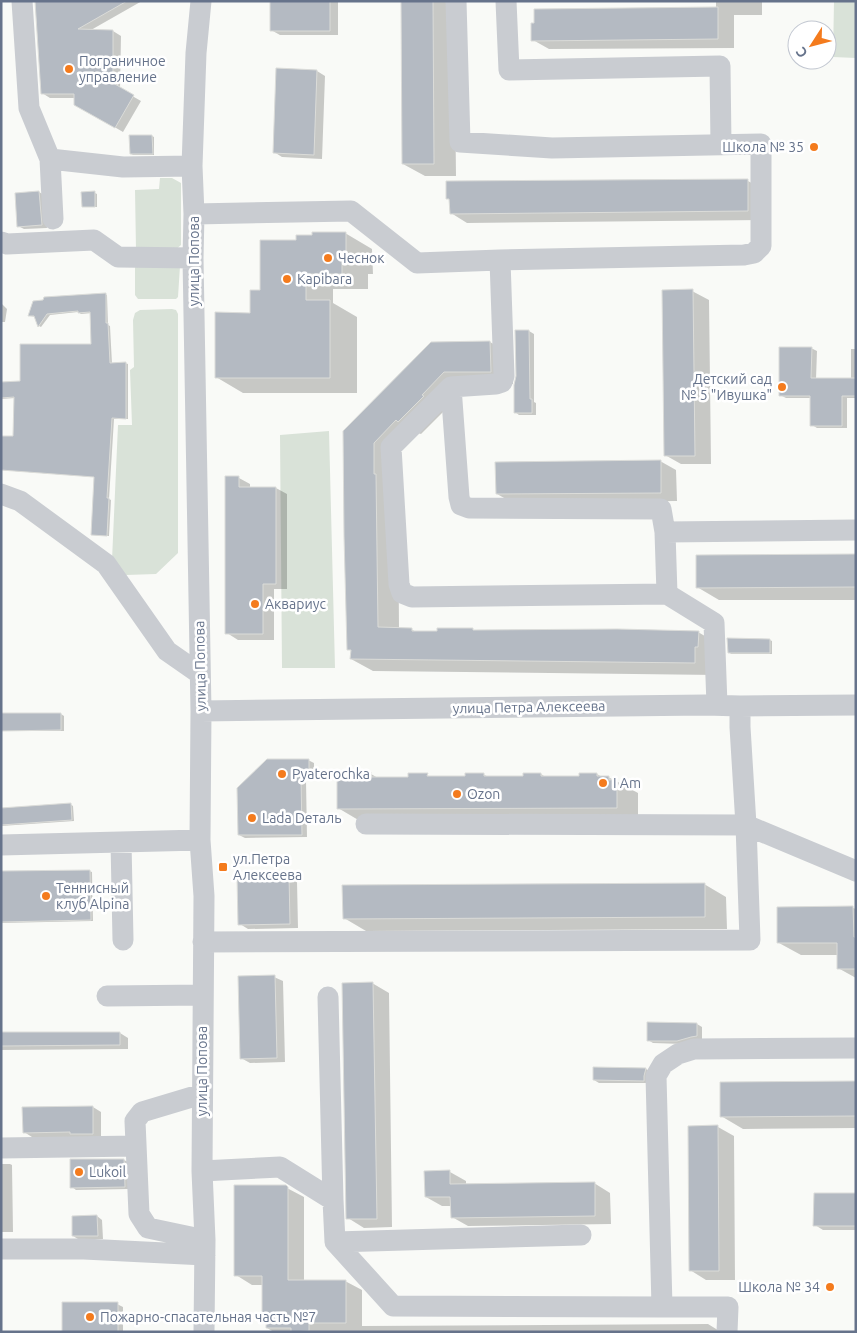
<svg xmlns="http://www.w3.org/2000/svg" width="857" height="1333" font-family="Ubuntu,sans-serif">
  <style>
    .green { fill: #d9e2d8 }
    .shadow { fill: #0003 }
    .building { fill: #b4bac2; stroke: #dbdcd9 }
    .lines { fill: none; stroke-linecap: round; stroke-linejoin: round }
    .minor { stroke: #c9ccd1; stroke-width: 21 }
    .poi-dot { fill: #f47b1d; stroke: #fff; stroke-width: 2 }
    .labels { text-anchor: middle; stroke-width: 5; stroke-linejoin: round; paint-order: stroke }
    .poi-label { font-size: 14px; fill: #66738b; stroke: #fff; text-anchor: start }
    .street-label { font-size: 14px; fill: #66738b; stroke: #fff }
  </style>
  <rect width="100%" height="100%" fill="#f9faf7"/>
  <path class="green" d="M834,1h22v57l-23,-1z
    M160,178h12l9,5v62l-7,6 -38,-1 -1,-60 24,-1z
    M135,266h45l-2,31 -2,2h-38l-3,-4z
    M172,309l4,1 2,4v239l-22,21 -30,1 -14,-15 6,-135h14l-2,-55 4,-3 -1,-47 2,-7 5,-3z
    M329,431l6,237h-53l-2,-233z"/>
  <path class="shadow" d="M36,1h106l-51,29 22,1 8,5 -1,53 21,12 -18,31 -48,-28v-6h-25l-8,-5z
    M271,1h67v34h-58l-9,-5z
    M402,1h52l2,175h-31l-22,-12z
    M716,1h46v14h-28v33l-185,1 -16,-9 183,-32z
    M317,71l8,5 -3,83 -40,-2 -8,-5z
    M152,136l2,1v18h-21l-2,-1z
    M748,181l16,9v30l-297,3 -16,-10 -1,-13 -3,-2v-15z
    M39,192l5,3 3,33 -23,1 -6,-3z
    M95,193l2,1v13h-12l-2,-1z
    M345,233l27,16 1,25h-5v15h-35v14l24,14v76h-114l-27,-16 35,-63 10,-23z
    M692,291l17,9 2,164h-30l-16,-9z
    M105,294l2,1 1,30 2,1 2,38 13,-1 3,1v55h-14l-5,80 2,1 -2,36 -15,-1 -2,-1 3,-57 -94,-7v-33h13l1,-39 -14,1v-16l21,-1 71,-37 -1,-32 -11,1 -3,-2 -28,3 -9,12 -2,-1 -3,-9 -6,-1z
    M1,303l6,6 -2,13h-4z
    M516,331h13l5,3v68l2,1v12h-17l-4,-3 3,-36z
    M490,342l22,13 1,29h-46l-22,26 -24,24 -3,-1 -22,23 2,32 1,141h12l5,3h22l36,-1 224,1 22,13 -3,30 -344,-4 -22,-12 1,-8 -4,-2 -4,-218z
    M811,348l6,3 -1,28h35v-30h5v49h-9v30h-30l-5,-3v-27h-26l-6,-3z
    M660,461l16,9 1,31 -164,2 -16,-9z
    M239,478l11,6v4h26l11,6v95h-13v51h-36l-11,-7z
    M856,556v44h-137l-22,-13z
    M770,640l2,1v13h-41l-2,-2z
    M1,714h60l3,2v15h-63z
    M308,760l6,3v16l-8,1 1,57 -62,1 -6,-3z
    M371,774l7,4h32l17,-3 5,3h34l17,-4 7,4h34l17,-4 6,4 33,-1 17,-3 5,3h6l8,4 22,12v27l-278,1 -22,-13 16,-30z
    M70,804l3,2 1,15 -73,5v-17z
    M89,871l3,1 1,49 -92,2v-50z
    M289,876l8,5 1,47 -50,1 -8,-5z
    M704,884l22,13 1,32 -361,2 -22,-13z
    M853,908l3,1v69l-18,-10v-13h-37l-22,-12z
    M274,977l9,4 2,81 -35,1 -9,-5z
    M372,983l17,10 3,234 -28,1 -16,-10z
    M697,1024l5,3v12l-19,5 -30,-1 -5,-3z
    M1,1033h119l8,5v11l-127,1z
    M594,1069h52l5,3 -2,11h-50l-5,-3z
    M856,1083v45l-113,1 -22,-13z
    M93,1107l8,5v26l-69,-1 -8,-5z
    M718,1127l16,9 1,144h-29l-16,-10z
    M124,1160l4,2 1,27 -53,1 -4,-3z
    M1,1164h9l2,1 1,67h-12z
    M450,1172l16,9v4l128,-2 16,10 1,31 -143,2 -16,-9v-11h-10l-16,-9z
    M285,1187l19,10v84h41l17,9v36l346,-2 13,8h-447l-7,-4v-4l-4,-2v-37h-11l-16,-10z
    M856,1195v35h-33l-8,-5z
    M97,1216l5,4 1,19h-25l-5,-3v-19z
    M117,1304l6,3v25h-60z"/>
  <path class="building" d="M35,1h92l-49,28 35,1v53l21,12 -19,33 -41,-23v-11h-33z
    M270,1h60v30h-60z
    M401,1h32l1,163h-32z
    M718,7v32l-187,2v-18h3v-14z
    M276,68l41,2 -3,85 -41,-2z
    M129,135h23l1,19h-23z
    M748,179v32l-298,3 -1,-15h-3v-18z
    M39,191l3,34 -25,2 -2,-34z
    M95,191v16h-13l-1,-15z
    M312,232h34v27h-4v15h-36v26h24v78h-115v-66l35,1v-23h10v-50h36v-5h16z
    M693,289l2,167h-31l-2,-166z
    M106,293v30h2l2,40 16,-1v57l-14,-1 -5,80h2l-2,38 -16,-1 3,-58 -93,-7v-34h12l1,-39 -13,1v-16l19,-1v-37h71l-1,-32 -12,1v-2l-31,3 -9,13 -4,-11h-6l5,-15 10,-1 1,-3z
    M515,330h14l1,69h2v14h-18v-28l2,-9z
    M490,341l1,31h-47l-22,23 2,1 -26,26 -2,-2 -22,23v31h2l2,153 34,1v3h25v-3h36v2l144,-1 82,2 -1,16h-3v16l-345,-4 1,-9h-4l-3,-114 -1,-105 88,-89z
    M779,347h33l-1,31h45v18h-14v30h-32v-30h-31z
    M661,460v33l-165,1 -1,-32z
    M225,476h14v11h37v97h-13v50h-38z
    M856,554v33l-160,1v-33z
    M727,638l43,1v14h-42z
    M1,713h60v17l-60,1z
    M267,759h42v18h-8l1,58h-64l-1,-47z
    M371,772v5h37v-4h20l-1,3h38v-3h19v3h39v-3h18v3h38v-3h18v3h12v4l8,-1v29l-280,1v-29h6v-3h10v-4z
    M71,803l1,17 -71,5v-17z
    M90,870l1,50 -90,2v-51z
    M289,875l1,49 -52,1 -1,-49z
    M705,883v34l-362,2 -1,-34z
    M853,906l1,31h2v32h-19v-26h-60v-36z
    M275,975l2,83 -37,1 -2,-83z
    M373,982l4,237h-31l-4,-236z
    M647,1022l50,1v13l-6,1 -14,4h-30z
    M1,1032h119v13l-119,1z
    M593,1067l53,1 -2,8v5l-51,-1z
    M856,1081v35l-136,1v-35z
    M93,1106v28h-23v-2l-47,1 -1,-26z
    M718,1125l1,146h-30l-1,-145z
    M70,1159h54l1,28 -55,1z
    M450,1170v14l145,-2v34l-144,2 -1,-21h-25l-1,-26z
    M234,1185h52l2,2v93h58v43h-37v8l-18,1v-4h-25v-6l-4,1v-47h-28z
    M814,1193h42v33h-43z
    M97,1215l1,21h-26v-20z
    M62,1302h56v30h-56z"/>
  <g class="lines">
    <path class="minor" d="M22,1l7,107 21,51 73,8 69,-1
      M201,1l-5,52 -4,113 2,48 -1,44 8,453 -1,129 4,56 -2,275 3,69 -1,92
      M506,1l3,69 211,-4 1,79
      M50,159l3,60
      M194,214l157,-3 66,52 83,-3 244,-5 10,-2 7,-7v-102l-209,4 -92,-6 -4,-141
      M1,242l6,2 87,-4 24,17 75,1
      M500,260l4,116 -2,6 -6,2 -45,3 8,110 2,8 8,3 192,1 4,23 191,-2
      M451,387l-60,60 8,137 3,9 10,4 255,-3 47,29 3,82
      M1,494l19,7 86,63 61,87 33,23
      M665,532l2,62
      M201,711l505,-6 34,1 116,-1
      M366,824l380,1 110,46
      M121,842l2,98
      M1,845l199,-5
      M203,942l547,-2 -4,-115 -6,-98v-21
      M107,996l96,-1
      M328,997l5,203
      M202,1094l-60,18 -7,9 4,93 9,14 57,12
      M1,1148l135,-2
      M202,1171l78,-4 53,33 2,42 246,-7
      M335,1242l58,64 269,1 -6,-231 7,-12 15,-10 16,-5 162,-1
      M1,1249h83l121,6
      M662,1307h66l-1,25"/>
  </g>
  <g class="poi-dot">
    <circle cx="69" cy="69" r="5"/>
    <circle cx="814" cy="147" r="5"/>
    <circle cx="328" cy="258" r="5"/>
    <circle cx="287" cy="279" r="5"/>
    <circle cx="782" cy="387" r="5"/>
    <circle cx="255" cy="604" r="5"/>
    <circle cx="282" cy="774" r="5"/>
    <circle cx="603" cy="783" r="5"/>
    <circle cx="457" cy="794" r="5"/>
    <circle cx="252" cy="818" r="5"/>
    <rect x="218" y="862" width="10" height="10" rx="2.5"/>
    <circle cx="46" cy="896" r="5"/>
    <circle cx="79" cy="1172" r="5"/>
    <circle cx="830" cy="1287" r="5"/>
    <circle cx="90" cy="1317" r="5"/>
  </g>
  <g class="labels">
    <g class="poi-label">
      <text x="79" y="66">Пограничное<tspan x="79" dy="16">управление</tspan></text>
      <text x="804" y="152" text-anchor="end">Школа № 35</text>
      <text x="338" y="263">Чеснок</text>
      <text x="297" y="284">Kapibara</text>
      <text x="772" y="384" text-anchor="end">Детский сад<tspan x="772" dy="16">№ 5 "Ивушка"</tspan></text>
      <text x="265" y="609">Аквариус</text>
      <text x="292" y="779">Pyaterochka</text>
      <text x="613" y="788">I Am</text>
      <text x="467" y="799">Ozon</text>
      <text x="262" y="823">Lada Dеталь</text>
      <text x="233" y="864">ул.Петра<tspan x="233" dy="16">Алексеева</tspan></text>
      <text x="56" y="893">Теннисный<tspan x="56" dy="16">клуб Alpina</tspan></text>
      <text x="89" y="1177">Lukoil</text>
      <text x="820" y="1292" text-anchor="end">Школа № 34</text>
      <text x="100" y="1322">Пожарно-спасательная часть №7</text>
    </g>
    <g class="street-label">
      <text transform="translate(194 261) rotate(-90)" y="5">улица Попова</text>
      <text transform="translate(200 666) rotate(-91)" y="5">улица Попова</text>
      <text transform="translate(529 707) rotate(-1)" y="5">улица Петра Алексеева</text>
      <text transform="translate(202 1071) rotate(-90)" y="5">улица Попова</text>
    </g>
  </g>
  <rect width="857" height="1333" fill="none" stroke="#66738b" stroke-width="5"/>
  <g transform="translate(812 45) rotate(234)"><circle r="24" fill="#ffffff" stroke="#c2c7d1"/>
  <path d="M0-4L9 19L0 12L-9 19Z" fill="#f47b1d"/>
  <text y="-8" font-size="14" font-weight="bold" text-anchor="middle" fill="#66738b">С</text>
  </g>
</svg>
